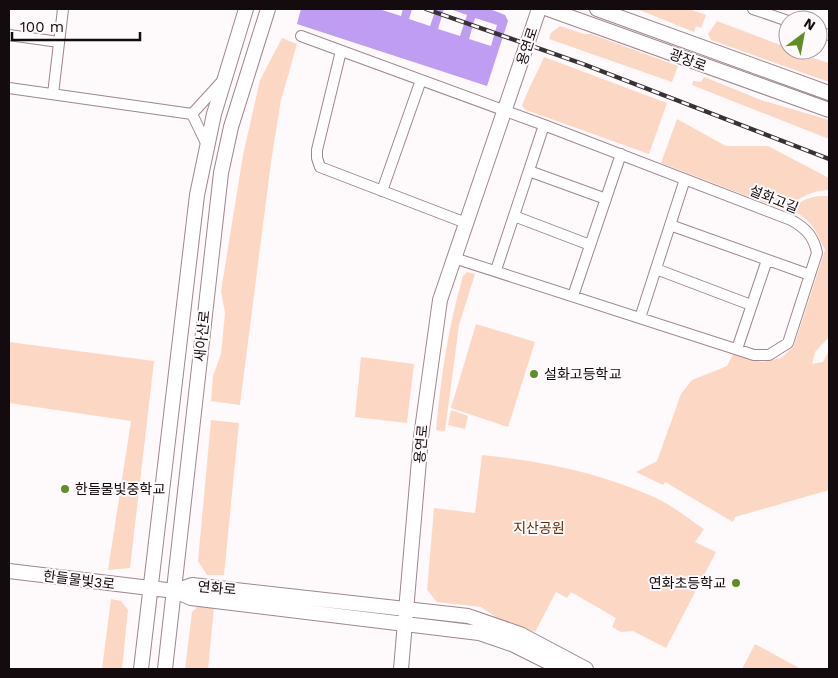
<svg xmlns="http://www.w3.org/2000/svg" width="838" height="678" font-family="'Work Sans','Noto Sans KR',sans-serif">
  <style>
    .green { fill: #fcd8c4 }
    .water { fill: #be9df2; fill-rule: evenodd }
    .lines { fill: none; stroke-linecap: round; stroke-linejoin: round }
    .street-casing { stroke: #9e878f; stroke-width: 12 }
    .secondary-casing { stroke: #9e878f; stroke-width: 16 }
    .street { stroke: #fff; stroke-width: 10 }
    .secondary { stroke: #fff; stroke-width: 14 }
    .rail-casing { stroke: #393234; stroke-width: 4.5 }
    .rail { stroke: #fef9fb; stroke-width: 2.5; stroke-dasharray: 8; stroke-linecap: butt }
    .poi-dot { fill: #5e8e24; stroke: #fef9fb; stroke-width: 2 }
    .labels { text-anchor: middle; stroke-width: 4; stroke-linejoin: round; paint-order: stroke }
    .street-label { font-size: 14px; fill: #130b0e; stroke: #fef9fb }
    .poi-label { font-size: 14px; fill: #130b0e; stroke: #fef9fb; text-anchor: start }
    .park-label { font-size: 14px; fill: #672f08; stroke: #fef9fb }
  </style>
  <rect width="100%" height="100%" fill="#fef9fb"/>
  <path class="green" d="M637,9h52l17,6 -5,13 -5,-2 -2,6z
    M717,21l71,27v2l41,13v19l-118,-42 -3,-6z
    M560,26l24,8h7l87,32 -6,16 -123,-43 2,-6z
    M282,38l15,6 -16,56 -10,62 -31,243 -29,-4 2,-25 8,-22 4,-41 -4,-22 22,-136 17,-75z
    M544,57l123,46 -18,51 -123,-44 -4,-4c6,-18 15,-32 22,-49z
    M704,77l57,23 68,20v19l-137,-54 1,-4 8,1z
    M677,119l49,27h42l61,32v12c-19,1 -30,7 -43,21l-125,-48z
    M819,196h10v141l-14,15 -3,12 11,-2 6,-11v139l-94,27 -2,5 -68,-40 -2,3 -27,-13 21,-11 24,-67 11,-14 35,-14 6,-12 29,8 19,-4 13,-12 31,-96c-8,-17 -14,-32 -33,-39 6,-10 15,-13 27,-15z
    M467,272l8,2 -16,51 -14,106 -9,-1c5,-54 12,-102 27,-154z
    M476,324l59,18 -27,85 -57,-19z
    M9,342l145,19 -24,207 -22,2 23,-149 -122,-18z
    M361,357l53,7 -7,59 -52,-6z
    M451,410l17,6 -3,13 -17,-4z
    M211,420l28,3 -15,152h-17l-9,-14z
    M482,455c59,6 120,18 174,43 17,8 33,21 48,31l-9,13 21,10 -50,96 -33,-17 -12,1 -9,-5 4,-9 -45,-26 -4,6 -11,-6 -21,40 -38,-14 -16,-11 -44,-5 -10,-12 7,-82 41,5z
    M111,599l10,2 7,9 -6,59h-20z
    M199,605l15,2 -6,62h-23l7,-57z
    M755,644l46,25h-59z"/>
  <path class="water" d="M301,9h78l22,7 2,-7h9l-3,10 21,7 6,-17h8l-6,20 22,7 7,-21 -17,-6h40l15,6 3,6 -21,65 -190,-62zM475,18l22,7 -6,21 -22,-7z"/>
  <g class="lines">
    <g class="street-casing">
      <path id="street" d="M753,9l35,12
        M818,32l11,3
        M9,35l50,7
        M301,36l243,89 247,95c15,8 23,17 26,33l-29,90 -19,12h-15l-300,-97
        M341,51l-24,99v8l3,9 146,56
        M9,88l183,26
        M53,94l10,-85
        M192,114l31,-34
        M192,114l15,31
        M529,171l77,28
        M382,191l39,-111
        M514,216l76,29
        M670,225l140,50
        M656,269l95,36
        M496,270l48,-145
        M573,296l48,-142
        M640,318l45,-139
        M737,349l30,-89"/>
    </g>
    <g class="secondary-casing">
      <path id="secondary" d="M548,9l281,101
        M597,9l232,84
        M9,571l166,20 16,7 288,35 35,12 48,24
        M175,591l17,-6 276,31 52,18 66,35
        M141,669l56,-474 17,-81 32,-105
        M165,669l56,-496 10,-46 37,-118
        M401,669l20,-232 19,-137 99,-291"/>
    </g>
    <use href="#street" class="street"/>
    <use href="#secondary" class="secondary"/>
    <g class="rail-casing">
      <path id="rail" d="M426,9l157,55 246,95"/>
    </g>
    <use href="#rail" class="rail"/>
  </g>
  <g class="poi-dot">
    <circle cx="534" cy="374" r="5"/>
    <circle cx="65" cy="489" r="5"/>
    <circle cx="736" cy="583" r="5"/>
  </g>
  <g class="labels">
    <g class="street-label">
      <text transform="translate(527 46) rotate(-72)" y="5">용연로</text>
      <text transform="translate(688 60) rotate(20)" y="5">광장로</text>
      <text transform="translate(774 199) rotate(22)" y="5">설화고길</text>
      <text transform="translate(202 336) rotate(-84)" y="5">새아산로</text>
      <text transform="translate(421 444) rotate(-85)" y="5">용연로</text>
      <text transform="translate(79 580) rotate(7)" y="5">한들물빛3로</text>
      <text transform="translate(217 588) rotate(5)" y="5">연화로</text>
    </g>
    <g class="poi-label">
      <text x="544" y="379">설화고등학교</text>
      <text x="75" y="494">한들물빛중학교</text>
      <text x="726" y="588" text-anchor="end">연화초등학교</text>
    </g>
    <g class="park-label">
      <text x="539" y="533">지산공원</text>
    </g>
  </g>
  <rect width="838" height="678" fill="none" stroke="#130b0e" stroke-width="20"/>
  <g transform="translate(803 35) rotate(32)"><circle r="24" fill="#fef9fb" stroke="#a09a9c"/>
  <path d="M0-4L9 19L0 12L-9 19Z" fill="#5e8e24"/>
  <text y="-8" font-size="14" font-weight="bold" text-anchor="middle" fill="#130b0e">N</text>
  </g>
  <path d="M12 32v8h128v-8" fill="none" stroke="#130b0e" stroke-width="2.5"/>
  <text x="20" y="32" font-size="15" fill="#130b0e" stroke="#fef9fb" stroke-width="4" paint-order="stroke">100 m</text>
</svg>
